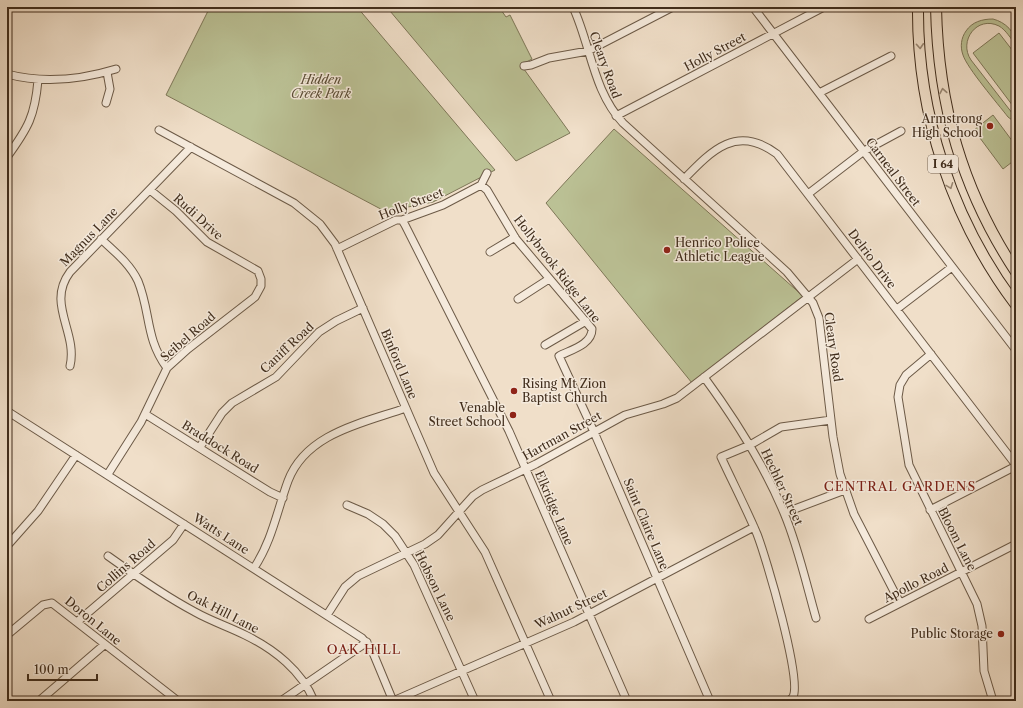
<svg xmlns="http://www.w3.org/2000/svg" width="1023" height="708" font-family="'Libre Caslon Text',serif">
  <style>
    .green { fill: #bbc195; stroke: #7e7758 }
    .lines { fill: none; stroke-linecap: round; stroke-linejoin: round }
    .minor-casing { stroke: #6c5a47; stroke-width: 9 }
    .highway-casing { stroke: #402d1c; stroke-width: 12 }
    .minor { stroke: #f5eadc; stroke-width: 7 }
    .highway { stroke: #f0dfc9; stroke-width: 10 }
    .oneway { stroke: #988672 }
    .poi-dot { fill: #8f2418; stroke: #f5eadc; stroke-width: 1.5 }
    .labels { text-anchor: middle; stroke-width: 3; stroke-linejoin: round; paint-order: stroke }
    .shield { fill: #f5eadc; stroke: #766656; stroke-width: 1 }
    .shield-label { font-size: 11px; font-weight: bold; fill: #402d1c }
    .street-label { font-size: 12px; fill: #402d1c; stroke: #f5eadc }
    .park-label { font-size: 12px; font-style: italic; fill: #594b34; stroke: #f5eadc }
    .poi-label { font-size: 12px; fill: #402d1c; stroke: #f5eadc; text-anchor: end }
    .neighbourhood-label { font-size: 13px; letter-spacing: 1px; fill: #7a1f14; stroke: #f5eadc }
  </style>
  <rect width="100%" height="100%" fill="#f0dfc9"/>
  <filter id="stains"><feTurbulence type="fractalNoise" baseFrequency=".005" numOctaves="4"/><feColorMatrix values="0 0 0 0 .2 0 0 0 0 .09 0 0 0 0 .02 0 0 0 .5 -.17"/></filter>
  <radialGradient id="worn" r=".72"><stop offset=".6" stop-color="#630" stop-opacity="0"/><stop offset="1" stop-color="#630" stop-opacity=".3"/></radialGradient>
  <path class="green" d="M210,7h147l138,163 -62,32 -25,5 -16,8 -226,-120z
    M396,7h103l7,10 4,-2 22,44 -11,6 49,68 -54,28 -126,-150z
    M993,19c12,3 23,13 23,26 -5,-6 -10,-15 -17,-19 -22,-11 -41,15 -28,34l45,58v5l-8,-6c-10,-13 -41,-49 -45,-62 -3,-8 -2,-17 3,-24 6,-9 16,-12 27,-12z
    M999,33l17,22v55l-43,-57z
    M993,115l23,31v13l-13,10 -29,-39z
    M614,129l189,167 -111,87 -146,-180z"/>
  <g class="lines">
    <g class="minor-casing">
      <path id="minor" d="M573,7c18,39 20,84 50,116l164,149 26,31 6,15 14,119 7,37 14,40 46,89
        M753,7l263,343
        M524,66l7,-1 18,-7 39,-7 85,-44
        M7,74c37,10 73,6 109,-5
        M819,93l72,-37
        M106,103l4,-14 -3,-17
        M616,116l208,-109
        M159,130l135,73 26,21 15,20 99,229 51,79 66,149
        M7,157c21,-29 28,-41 31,-77
        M684,179c28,-29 53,-55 93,-25l239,311
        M481,185l6,5 29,49 76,90c0,16 -22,21 -33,27l35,76 116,269
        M808,194l56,-43 37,-20
        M402,220l3,5 104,206 118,270
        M101,239c14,13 29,25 37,42 13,32 7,57 29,87
        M337,249l59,-29h6l41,-15 38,-20 6,-12
        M490,252l25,-15
        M518,299l31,-20
        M897,309l55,-42
        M545,345l41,-24
        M931,354l-25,21 -6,10 -2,12 11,68 68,139 5,22 2,45 9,30
        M70,366c8,-34 -24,-62 0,-94l121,-125
        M704,377c31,42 60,88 80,136 14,33 22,70 32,105
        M7,411l355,227 9,10 22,53
        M145,414l125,78 13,6
        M200,447l22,-34 10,-10 44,-26 43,-45 17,-11 27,-13
        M108,474l33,-52 26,-54 21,-19 67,-52 6,-11v-7l-3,-8 -51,-29 -31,-31 -26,-21
        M347,505l21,9 15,10 12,12 19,29 61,136
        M930,510l86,-44
        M784,513l61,-23
        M7,546l31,-35 38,-56
        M108,556c28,20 57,40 87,56 16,9 34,15 50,23 29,14 57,36 69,66
        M254,568c18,-27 23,-57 34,-87 18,-48 75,-58 118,-73
        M327,615l18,-28 13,-11 67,-32 13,-9 35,-39 9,-6 54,-26 89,-49 38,-11 14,-6 181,-139
        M869,619l147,-75
        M77,622l96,-82 11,-16
        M7,635l36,-30 9,-2 126,98
        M39,701l65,-56
        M281,701l86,-59
        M393,701l181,-79 180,-95
        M789,701c1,-1 3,-3 4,-4 9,-18 -27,-140 -36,-163 -11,-26 -24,-51 -36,-77l29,-12 31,-18 50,-7"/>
    </g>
    <g class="highway-casing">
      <path id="highway" d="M918,7c-1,106 34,213 98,298
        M936,7c2,98 26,183 80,265"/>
    </g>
    <use href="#minor" class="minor"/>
    <use href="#highway" class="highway"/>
  </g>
  <defs><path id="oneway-chevron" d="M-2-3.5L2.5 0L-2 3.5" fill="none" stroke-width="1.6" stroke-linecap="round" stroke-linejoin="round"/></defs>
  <g class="oneway">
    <use href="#oneway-chevron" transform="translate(920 46) rotate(86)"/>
    <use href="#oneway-chevron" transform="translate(943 91) rotate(-100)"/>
    <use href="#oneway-chevron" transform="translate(950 186) rotate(69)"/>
  </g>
  <g class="poi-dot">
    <circle cx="990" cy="126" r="4"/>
    <circle cx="667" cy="250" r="4"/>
    <circle cx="514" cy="391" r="4"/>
    <circle cx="513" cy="415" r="4"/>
    <circle cx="1001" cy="634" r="4"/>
  </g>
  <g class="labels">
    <rect class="shield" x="928" y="155" width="30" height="18" rx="3"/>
    <g class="shield-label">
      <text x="943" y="168">I 64</text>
    </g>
    <g class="street-label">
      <text transform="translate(715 52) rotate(-28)" y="4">Holly Street</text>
      <text transform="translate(605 65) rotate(70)" y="4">Cleary Road</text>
      <text transform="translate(893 172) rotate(53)" y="4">Carneal Street</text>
      <text transform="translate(411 204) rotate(-21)" y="4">Holly Street</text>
      <text transform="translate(198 217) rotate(42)" y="4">Rudi Drive</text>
      <text transform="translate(89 237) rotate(-46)" y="4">Magnus Lane</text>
      <text transform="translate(872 259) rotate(53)" y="4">Delrio Drive</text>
      <text transform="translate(557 269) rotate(52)" y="4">Hollybrook Ridge Lane</text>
      <text transform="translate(188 337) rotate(-41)" y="4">Seibel Road</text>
      <text transform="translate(833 347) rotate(82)" y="4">Cleary Road</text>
      <text transform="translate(287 348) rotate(-43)" y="4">Caniff Road</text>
      <text transform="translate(399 364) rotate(67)" y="4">Binford Lane</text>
      <text transform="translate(562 436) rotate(-29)" y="4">Hartman Street</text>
      <text transform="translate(220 447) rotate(32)" y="4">Braddock Road</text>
      <text transform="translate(782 487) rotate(65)" y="4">Hechler Street</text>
      <text transform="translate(554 508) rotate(67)" y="4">Elkridge Lane</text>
      <text transform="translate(646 524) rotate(67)" y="4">Saint Claire Lane</text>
      <text transform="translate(221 534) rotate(33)" y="4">Watts Lane</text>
      <text transform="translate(957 539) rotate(63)" y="4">Bloom Lane</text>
      <text transform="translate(126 566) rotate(-41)" y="4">Collins Road</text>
      <text transform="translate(916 583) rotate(-27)" y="4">Apollo Road</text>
      <text transform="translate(435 586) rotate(64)" y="4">Hobson Lane</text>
      <text transform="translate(571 609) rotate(-25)" y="4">Walnut Street</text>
      <text transform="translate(223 612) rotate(27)" y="4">Oak Hill Lane</text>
      <text transform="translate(93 621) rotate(39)" y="4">Doron Lane</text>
    </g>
    <g class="park-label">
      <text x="321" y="84">Hidden<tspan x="321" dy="14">Creek Park</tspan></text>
    </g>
    <g class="poi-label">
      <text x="982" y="123">Armstrong<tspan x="982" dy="14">High School</tspan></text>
      <text x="675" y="247" text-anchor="start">Henrico Police<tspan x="675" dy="14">Athletic League</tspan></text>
      <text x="522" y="388" text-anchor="start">Rising Mt Zion<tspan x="522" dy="14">Baptist Church</tspan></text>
      <text x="505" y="412">Venable<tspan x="505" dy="14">Street School</tspan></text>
      <text x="993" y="638">Public Storage</text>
    </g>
    <g class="neighbourhood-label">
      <text x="900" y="491">CENTRAL GARDENS</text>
      <text x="364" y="654">OAK HILL</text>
    </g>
  </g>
  <rect width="1023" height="708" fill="none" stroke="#f0dfc9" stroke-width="24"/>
  <rect x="8" y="8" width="1007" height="692" fill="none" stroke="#402d1c" stroke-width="2"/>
  <rect x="12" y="12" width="999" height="684" fill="none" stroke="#402d1c"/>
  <path d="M28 674v6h69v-6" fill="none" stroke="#402d1c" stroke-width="2"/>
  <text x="34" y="674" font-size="12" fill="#402d1c" stroke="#f5eadc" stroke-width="3" paint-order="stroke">100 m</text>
  <rect width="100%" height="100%" filter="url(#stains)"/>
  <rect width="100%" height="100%" fill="url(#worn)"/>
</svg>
